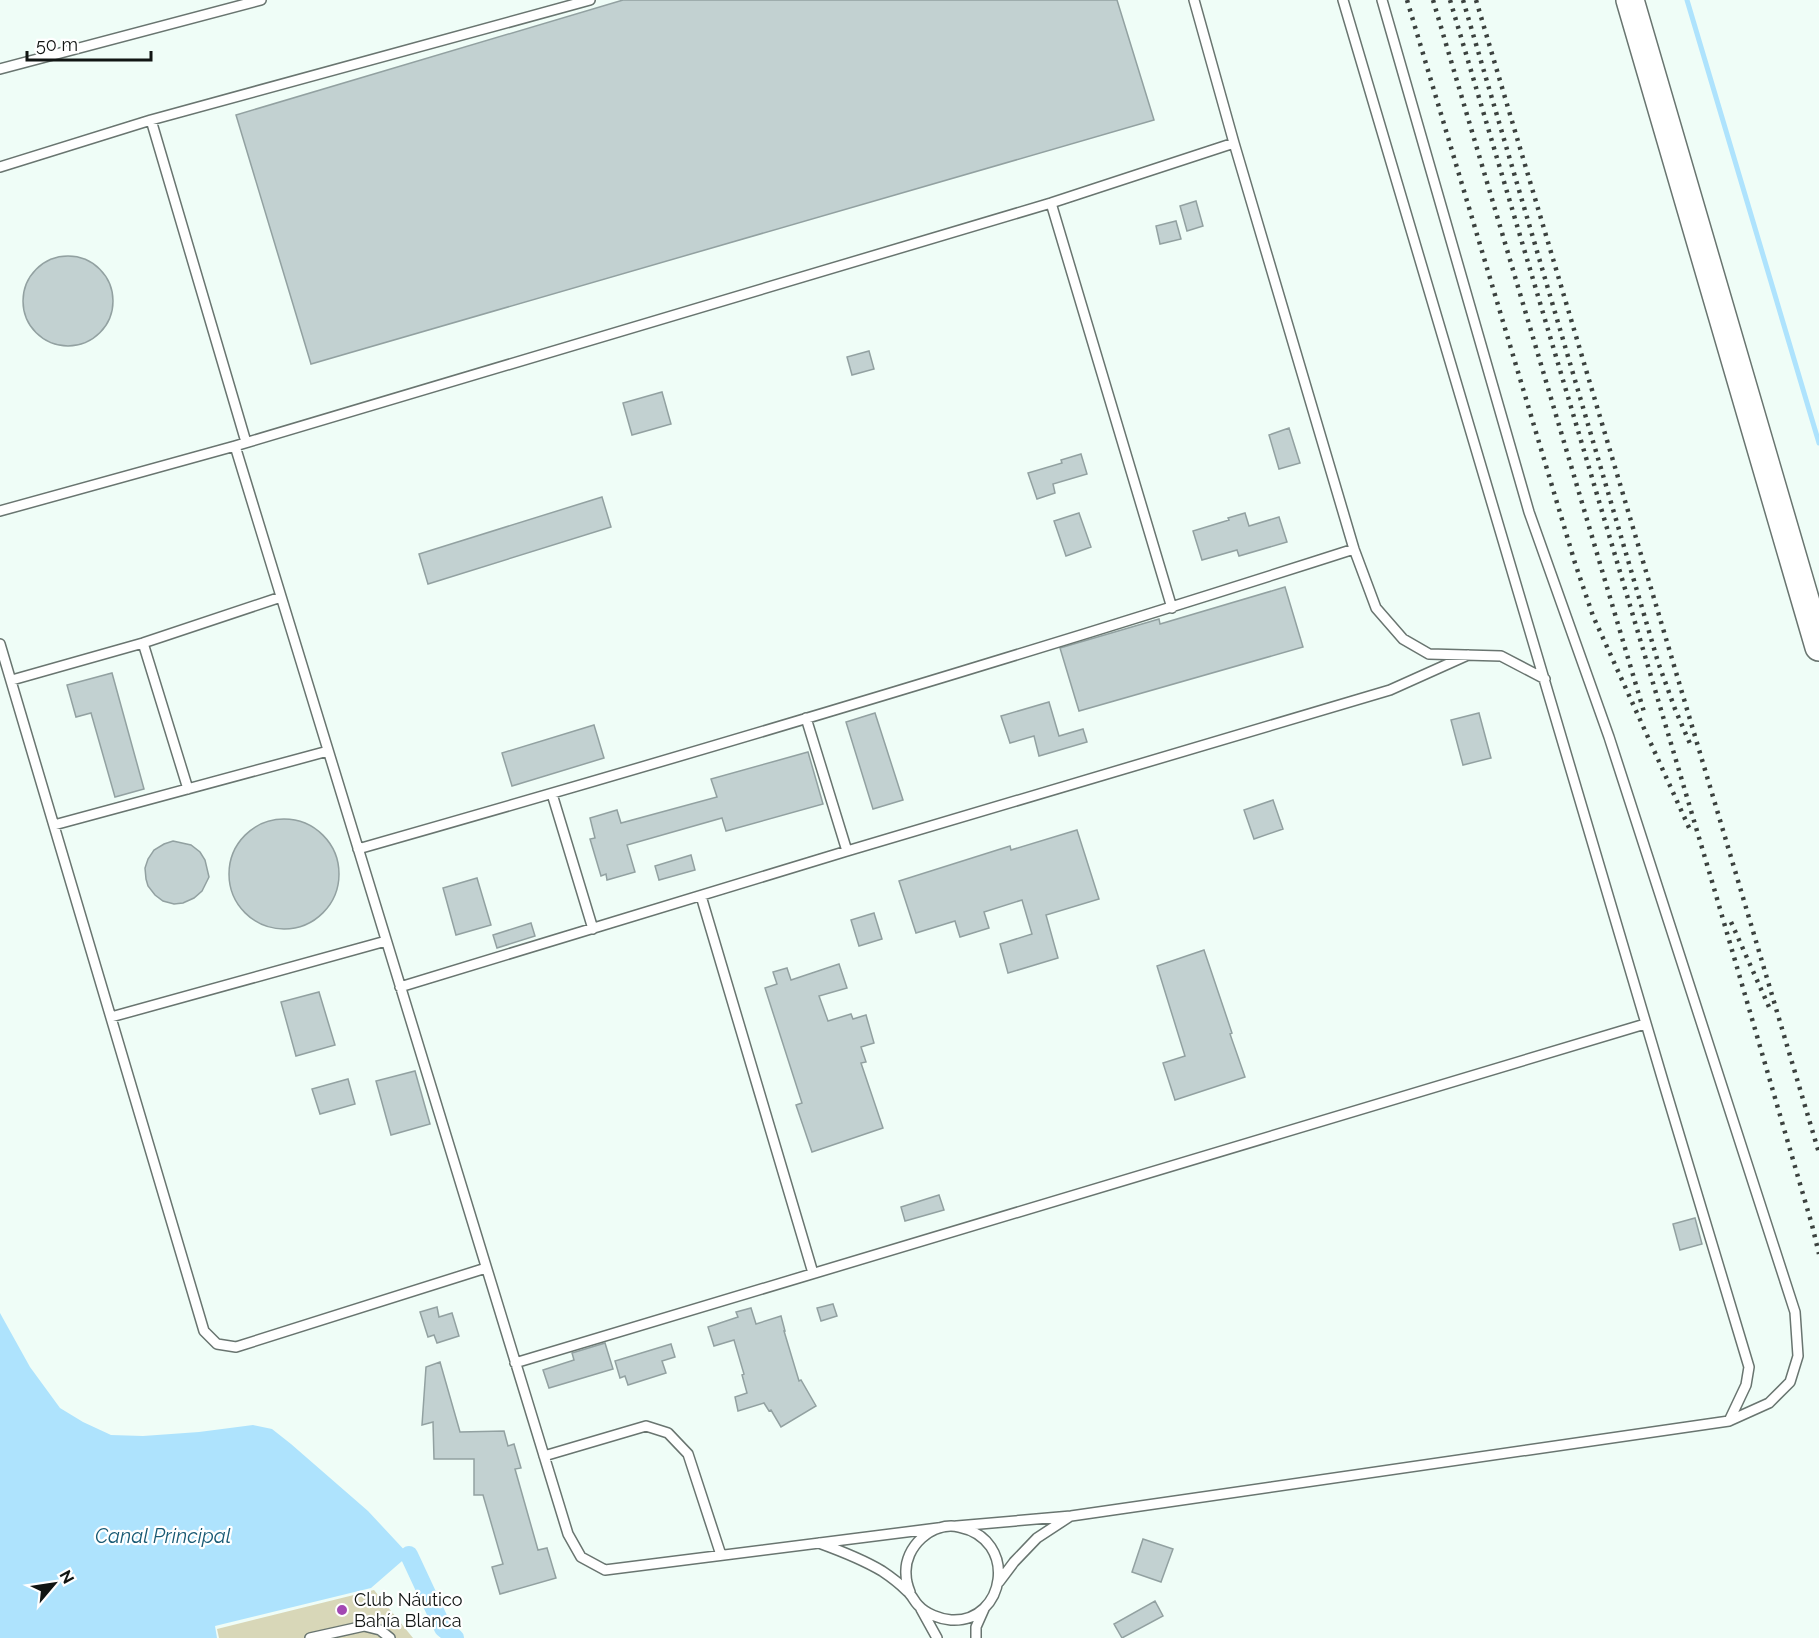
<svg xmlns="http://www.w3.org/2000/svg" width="1819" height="1638" font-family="Raleway,sans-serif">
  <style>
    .green { fill: #d8d7b8 }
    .water { fill: #aee3fd }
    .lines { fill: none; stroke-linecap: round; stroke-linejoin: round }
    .stream { stroke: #aee3fd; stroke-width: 5 }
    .canal { stroke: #aee3fd; stroke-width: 18 }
    .building { fill: #c2d1d1; stroke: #92a1a1; stroke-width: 1.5 }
    .lane-casing { stroke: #697570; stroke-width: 12 }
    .secondary-casing { stroke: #697570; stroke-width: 30 }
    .lane { stroke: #fff; stroke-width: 9 }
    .secondary { stroke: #fff; stroke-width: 27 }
    .rail { stroke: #3b413e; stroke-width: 4.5; stroke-dasharray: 3 6; stroke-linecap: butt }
    .poi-dot { fill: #a348b3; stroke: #fff; stroke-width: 2 }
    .labels { text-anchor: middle; stroke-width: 4.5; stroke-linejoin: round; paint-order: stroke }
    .poi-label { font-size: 18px; fill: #111513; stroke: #fff; text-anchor: start }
    .water-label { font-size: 20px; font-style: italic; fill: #185a74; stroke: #fff }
  </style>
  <rect width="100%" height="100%" fill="#effdf7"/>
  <path class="green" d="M374,1590l39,48h-194l-2,-9z"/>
  <path class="water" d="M0,1313l30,54 30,41 23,14 28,13 32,1 56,-4 54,-7 19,4 19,15 77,67 41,44 -38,33 -156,38 2,12h-217z"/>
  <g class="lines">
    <path class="stream" d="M1687,0l132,443"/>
    <path class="canal" d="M409,1555l34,73 12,10"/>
  </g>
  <path class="building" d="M623,0h494l37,120 -843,244 -75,-249z
    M1196,201l7,25 -16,5 -7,-25z
    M1176,221l5,18 -21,5 -4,-18z
    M23 301a45 45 0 1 1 90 0a45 45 0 1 1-90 0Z
    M869,351l5,18 -22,6 -5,-18z
    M662,392l9,32 -39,11 -9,-32z
    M1289,428l11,35 -21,6 -10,-34z
    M1081,454l6,20 -34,10 2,9 -18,6 -9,-26 34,-10 -1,-3z
    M602,497l9,30 -183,57 -9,-30z
    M1079,513l12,34 -25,9 -12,-35z
    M1245,513l4,13 30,-9 8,25 -48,14 -2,-6 -35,10 -9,-29 36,-11 -1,-2z
    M1285,587l18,60 -224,64 -19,-63 99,-29 1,5z
    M112,673l32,116 -29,8 -24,-84 -15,4 -9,-32z
    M1049,702l10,34 24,-7 4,13 -48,14 -5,-20 -24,7 -9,-27z
    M875,713l28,87 -30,9 -27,-87z
    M1479,713l12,45 -28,7 -12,-45z
    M594,725l10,33 -92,28 -10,-33z
    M808,752l15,52 -97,27 -4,-13 -95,27 8,27 -28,8 -1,-6 -5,2 -11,-37 5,-1 -5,-20 27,-8 4,13 96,-26 -6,-18z
    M1273,800l10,29 -29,10 -10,-29z
    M229 874a55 55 0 1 1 110 0a55 55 0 1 1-110 0Z
    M1077,830l22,69 -53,16 12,43 -50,15 -8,-29 32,-10 -10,-34 -38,12 5,16 -29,9 -5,-16 -39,12 -17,-52 111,-35 1,4z
    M173,841l18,4 9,7 5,8 4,17 -7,14 -8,7 -11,5 -9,1 -11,-3 -8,-6 -7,-9 -2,-7 -1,-11 3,-9 6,-9 10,-6z
    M691,855l4,15 -36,10 -4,-14z
    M477,878l14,47 -35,10 -13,-47z
    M874,913l8,26 -23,7 -8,-26z
    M531,923l4,13 -38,12 -4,-13z
    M1204,950l28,83 -2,1 15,43 -70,23 -12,-37 22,-7 -28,-90z
    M839,964l8,24 -28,8 9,25 23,-7 2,5 13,-4 8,28 -13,4 5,15 -5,1 22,65 -71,24 -16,-47 6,-2 -37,-115 12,-4 -4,-12 14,-4 4,12z
    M319,992l16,53 -39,11 -15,-54z
    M415,1071l15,53 -39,11 -15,-54z
    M348,1079l7,25 -35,10 -8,-25z
    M939,1195l5,15 -39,11 -4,-14z
    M1695,1218l7,26 -22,6 -7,-26z
    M833,1304l4,12 -16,5 -4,-13z
    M437,1307l2,10 13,-4 7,23 -22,7 -3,-8 -6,2 -8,-25z
    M751,1308l5,16 25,-8 4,15h-1l15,50 2,-1 15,26 -35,21 -10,-17 -2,1 -5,-8 -26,8 -3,-14 12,-4 -5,-18 2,-1 -10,-34 -20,6 -6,-19 30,-10 -2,-5z
    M605,1343l8,26 -64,19 -6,-18 31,-10 -2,-7z
    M671,1344l4,13 -13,4 4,12 -38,12 -3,-9 -5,2 -5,-17z
    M440,1362l20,70 44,-1 4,15 6,-2 7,24 -6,1 23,81 9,-2 9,30 -56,16 -8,-27 11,-3 -20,-69h-9v-36h-40l-1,-37 -11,3 4,-58z
    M1143,1539l30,10 -12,33 -29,-10z
    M1155,1601l8,15 -41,22 -8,-14z"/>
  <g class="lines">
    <g class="lane-casing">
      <path id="lane" d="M1194,0l40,143 120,406 22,59 27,31 26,15 72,2 44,23
        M1382,0l147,512 80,225 186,575 3,44 -8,26 -21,21 -40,18
        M0,69l261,-69
        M151,120l95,322
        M0,167l151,-47 439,-120
        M1051,203l121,405
        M235,446l333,1088 13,23 24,13 333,-42
        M0,511l235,-65 816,-243 183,-60
        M143,643l45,146
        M0,644l204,687 13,13 19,3 250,-79
        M12,680l131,-37 138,-46
        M806,718l41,133
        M552,794l41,135
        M54,825l274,-74
        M358,849c334,-95 666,-194 996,-300
        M701,896l112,377
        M400,987l447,-136 543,-161 78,-35
        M111,1017l275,-76
        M515,1363l1130,-339
        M544,1456l102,-30 22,7 20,21 33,101
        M957,1526l114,-10 658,-95 17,-36 3,-18c-138,-455 -270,-912 -406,-1367
        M819,1543c22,8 43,16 63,28 9,6 18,13 25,20 5,4 7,10 11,14 8,9 22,14 33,15 55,3 68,-81 8,-93 -27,-6 -55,20 -53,47 0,6 2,13 4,18
        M999,1582l15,-20 23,-24 32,-21
        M921,1609l16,29
        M310,1638l54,-12 16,4 10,8
        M976,1638v-11l8,-18"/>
    </g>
    <g class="secondary-casing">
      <path id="secondary" d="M1630,0l189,647"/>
    </g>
    <use href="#lane" class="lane"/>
    <use href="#secondary" class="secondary"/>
    <path class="rail" d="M1407,0l168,563 18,53 98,216
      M1433,0l211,712
      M1450,0l261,878 101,347 7,29
      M1463,0l195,662 17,47 16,37
      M1476,0l343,1153
      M1731,922l38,85"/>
  </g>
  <circle class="poi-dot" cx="342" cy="1610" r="6"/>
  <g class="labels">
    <g class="poi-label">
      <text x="354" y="1606">Club Náutico<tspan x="354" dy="21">Bahía Blanca</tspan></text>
    </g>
    <g class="water-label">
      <text x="163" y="1543">Canal Principal</text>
    </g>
  </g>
  <g transform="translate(54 1584) rotate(61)" stroke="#ffffff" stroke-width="4.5" paint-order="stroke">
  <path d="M0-4.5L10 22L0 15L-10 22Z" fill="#111513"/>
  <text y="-9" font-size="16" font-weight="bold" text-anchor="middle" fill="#111513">N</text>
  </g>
  <path d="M27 51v9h124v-9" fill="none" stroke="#111513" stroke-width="3"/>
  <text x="36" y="51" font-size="18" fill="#111513" stroke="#ffffff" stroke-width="4.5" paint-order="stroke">50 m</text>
</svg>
